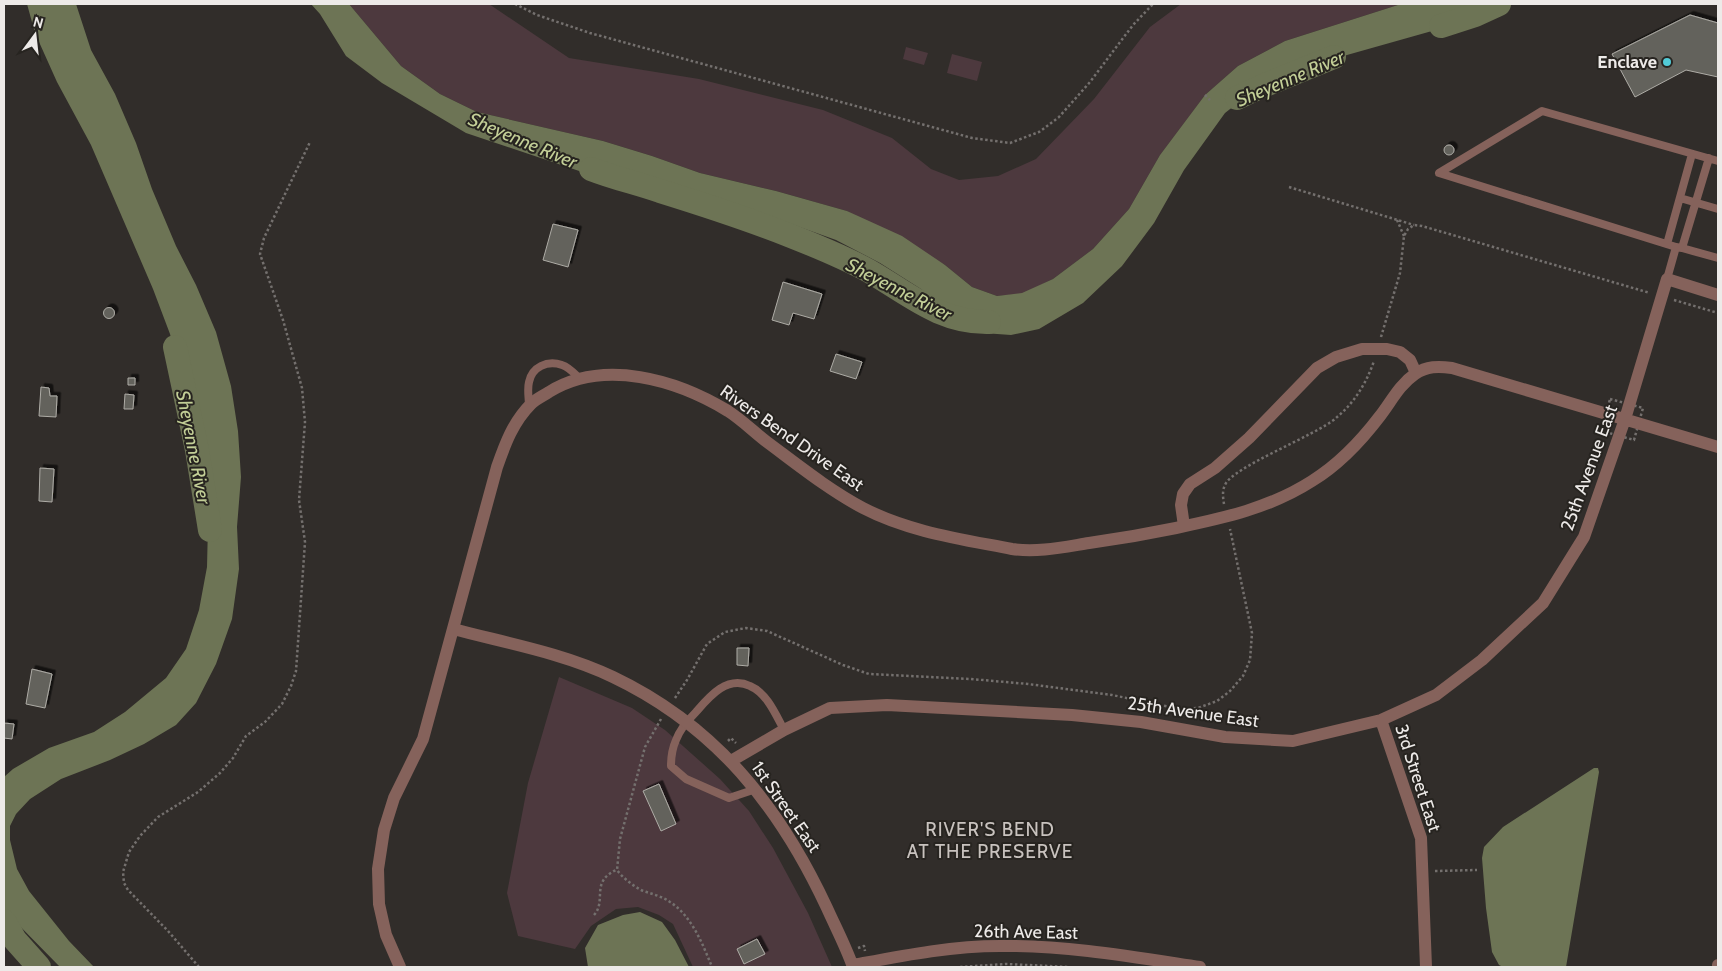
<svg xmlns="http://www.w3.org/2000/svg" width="1722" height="971" font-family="Cabin,sans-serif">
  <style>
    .green { fill: #4d393e }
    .water { fill: #6d7455 }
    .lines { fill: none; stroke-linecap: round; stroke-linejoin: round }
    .river { stroke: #6d7455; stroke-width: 24 }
    .building { fill: #63625c; stroke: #aeaca6; filter: url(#shadow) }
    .path { stroke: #74706e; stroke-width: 2.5; stroke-dasharray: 2.5 2.5; stroke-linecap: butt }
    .service { stroke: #85625b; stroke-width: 8 }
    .minor { stroke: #85625b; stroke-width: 12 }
    .poi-dot { fill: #52cbd7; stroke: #272420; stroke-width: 2 }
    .labels { text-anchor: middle; stroke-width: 4; stroke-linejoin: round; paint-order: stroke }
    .poi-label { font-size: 18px; font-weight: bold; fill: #edeae8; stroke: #272420; text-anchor: end }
    .street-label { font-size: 18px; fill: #edeae8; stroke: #272420 }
    .water-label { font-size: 19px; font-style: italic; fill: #c3cf97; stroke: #272420 }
    .neighbourhood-label { font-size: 19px; letter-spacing: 1px; fill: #c8c2be; stroke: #272420 }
  </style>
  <defs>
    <filter id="shadow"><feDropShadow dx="3.5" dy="-3.5" stdDeviation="0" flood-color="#0009"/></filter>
  </defs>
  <rect width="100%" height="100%" fill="#312d2a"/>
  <path class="green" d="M349,4h140l80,54 130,21 124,31 69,28 39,31 28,11 39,-4 38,-17 58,-60 56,-72 31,-23h220l-116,37 -47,25 -33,29 -45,60 -31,54 -36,40 -40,30 -31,15 -25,2 -25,-9 -27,-22 -98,-54 -71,-20 -76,-18 -48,-17 -49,-15 -126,-29 -37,-18 -39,-28z
    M906,47l22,6 -4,12 -21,-6z
    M952,54l30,8 -5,19 -30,-8z
    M559,677l73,31 33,22 55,49 29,32 24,37 35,65 24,54h-139l-20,-43 -14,-9 -21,-8 -22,2 -25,17 -16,23 -57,-13 -11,-43 21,-110z"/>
  <path class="water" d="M27,4h49l15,46 24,44 21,49 16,46 24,57 20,39 20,47 15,54 7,45 3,46 -4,50 2,42 -7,50 -16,45 -20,39 -20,22 -32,19 -34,16 -49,19 -31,20 -14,15 -6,12v14l7,29 12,22 40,50 25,26h-34l-56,-57v-133l9,-8 36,-21 45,-16 31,-20 41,-34 20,-29 13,-39 8,-43 1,-43 -5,-49 -9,-49 -24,-92 -17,-45 -62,-144 -34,-63 -22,-49z
    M311,4h38l52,62 39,28 37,18 126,29 49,15 48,17 76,18 71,20 55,25 43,29 27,22 25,9 25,-3 31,-14 40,-30 36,-40 31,-54 45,-60 33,-29 47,-25 116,-37h105l-74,27 -85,24 -53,18 -41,18 -28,22 -41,57 -30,53 -32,43 -39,37 -44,26 -28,6 -28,-2 -30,-17 -32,-27 -41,-26 -44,-23 -70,-25 -72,-21 -53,-13 -47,-5 -128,-43 -84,-50 -36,-27 -26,-42z
    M1594,768h4l1,4 -33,195h-63l-4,-2 -7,-13 -6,-44 -4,-50 2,-11 19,-20z
    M640,912l22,10 13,18 14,27h-101l-3,-19 13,-23 25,-10z"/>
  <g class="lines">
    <path class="river" d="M1441,26l34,-11 24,-11
      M1237,98l23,-11 74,-30
      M591,169c23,9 46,14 69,22 42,13 85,27 126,43 28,11 56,22 83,37 40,23 71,52 120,51
      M175,347l22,103 13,80
      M4,921l11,19 24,27"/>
  </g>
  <path class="building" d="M1690,15l28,8v54l-32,-7 -51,27 -23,-43z
    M1444 150a5 5 0 1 1 10 0a5 5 0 1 1-10 0Z
    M553,224l25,6 -10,37 -25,-7z
    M783,282l39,12 -8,25 -21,-6 -4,12 -17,-5z
    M103.5 313a5.5 5.5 0 1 1 11 0a5.5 5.5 0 1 1-11 0Z
    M836,354l26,8 -6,17 -26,-8z
    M128,378h7v7h-7z
    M41,387l8,1 1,8h7l-1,21 -17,-1z
    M125,394l9,1 -1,14h-9z
    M40,468l14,1 -2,33 -13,-1z
    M737,648h12l-1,18 -11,-1z
    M32,669l20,5 -7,34 -19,-4z
    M4,723l10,1 -2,15 -8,-1z
    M659,784l17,40 -15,7 -18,-40z
    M757,939l8,15 -21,10 -7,-15z"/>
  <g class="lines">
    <path class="path" d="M515,4l22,11 53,18 382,105 38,5 29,-11 20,-15 31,-35 43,-57 20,-21
      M1205,95l5,5
      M1289,187l125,38
      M1397,220l7,16
      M1674,300l44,13
      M1381,337l19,-64 4,-37 4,-7 6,-4 8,1 228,67
      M1610,399l33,9 -9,32 -32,-9z
      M1224,504c-1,-6 -2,-13 1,-19 7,-18 90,-49 111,-67 18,-15 30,-34 38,-57
      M675,698l12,-18 20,-36 18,-12 21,-4 21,3 76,34 26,9 102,5 57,5 84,11 68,14 18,-1 19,-7 13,-10 13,-15 7,-16 2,-27 -22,-104
      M661,719l-16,28 -25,92 -3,31c6,8 15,15 24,20 10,4 21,6 29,12 22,14 33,43 42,65
      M728,741l3,-3 5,5
      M1435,871l42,-1
      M594,915c13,-14 -4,-33 22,-45
      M858,948l6,-2 1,5
      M199,967l-31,-36 -40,-41 -4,-7 -1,-11 6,-20 11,-16 18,-19 40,-25 22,-19 13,-15 13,-22 19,-14 17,-18 9,-18 5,-15 9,-129 -6,-42 6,-78 -3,-34 -19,-68 -23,-66 4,-16 46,-96
      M960,967l46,-3 64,3"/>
    <path class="service" d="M1680,198l38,11
      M1667,244l25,-90
      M1676,247l6,1 27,-90
      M1682,248l36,10
      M1667,279l9,-32 -237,-74 103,-62 176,50
      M529,406c0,-8 -2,-16 0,-24 3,-15 18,-22 33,-17 7,2 13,9 18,14
      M756,789l-27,9 -43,-19 -15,-13c0,-9 1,-17 5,-26 4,-11 12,-20 20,-28 13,-15 31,-37 54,-26 17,7 26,29 34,44"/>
    <path class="minor" d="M1184,526l-3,-21 2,-11 7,-10 25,-16 34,-30 68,-70 19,-11 26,-8h25l13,3 10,8 6,13
      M453,629c53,14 110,24 160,48 103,49 167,130 214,231 9,20 19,39 26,59
      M1381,720l40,118 5,129
      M731,761l53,-31 46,-22 57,-3 185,10 69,7 84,15 68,4 88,-21 55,-25 46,-35 61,-57 41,-66 41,-118 42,-140 51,16
      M853,965c48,-9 97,-19 147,-19 66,-1 134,11 200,21
      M400,967l-14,-32 -7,-31 -1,-35 6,-39 10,-32 29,-59 74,-272c8,-23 16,-45 34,-63 5,-5 12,-8 18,-12 55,-34 128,-12 179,19 14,9 26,21 39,31 31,23 62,48 96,66 46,24 98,31 149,41 25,4 52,-2 77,-6 29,-4 58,-9 87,-15 48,-10 94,-20 136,-47 26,-16 49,-40 68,-65 11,-14 19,-31 35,-42 12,-8 23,-8 37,-6l266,79
      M1718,967v-2"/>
  </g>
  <circle class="poi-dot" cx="1667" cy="62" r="5"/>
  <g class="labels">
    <g class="poi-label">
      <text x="1657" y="68">Enclave</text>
    </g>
    <g class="street-label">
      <text transform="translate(792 438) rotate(35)" y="6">Rivers Bend Drive East</text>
      <text transform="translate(1589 468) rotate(-70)" y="6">25th Avenue East</text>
      <text transform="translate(1193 712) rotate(8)" y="6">25th Avenue East</text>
      <text transform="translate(1418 778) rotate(72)" y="6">3rd Street East</text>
      <text transform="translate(786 807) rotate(55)" y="6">1st Street East</text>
      <text transform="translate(1026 932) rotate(1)" y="6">26th Ave East</text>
    </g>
    <g class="water-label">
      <text transform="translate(1290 78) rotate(-23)" y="7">Sheyenne River</text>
      <text transform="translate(523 140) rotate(23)" y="7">Sheyenne River</text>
      <text transform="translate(899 289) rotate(27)" y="7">Sheyenne River</text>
      <text transform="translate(194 447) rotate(79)" y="7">Sheyenne River</text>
    </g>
    <g class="neighbourhood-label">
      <text x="990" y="836">RIVER'S BEND<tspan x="990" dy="22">AT THE PRESERVE</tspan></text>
    </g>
  </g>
  <rect width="1722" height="971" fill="none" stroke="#edeae8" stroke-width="10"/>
  <g transform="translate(35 35) rotate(15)" stroke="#272420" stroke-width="4" paint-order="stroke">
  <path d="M0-4L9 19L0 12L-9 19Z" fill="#edeae8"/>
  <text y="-8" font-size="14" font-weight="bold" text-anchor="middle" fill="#edeae8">N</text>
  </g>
</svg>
